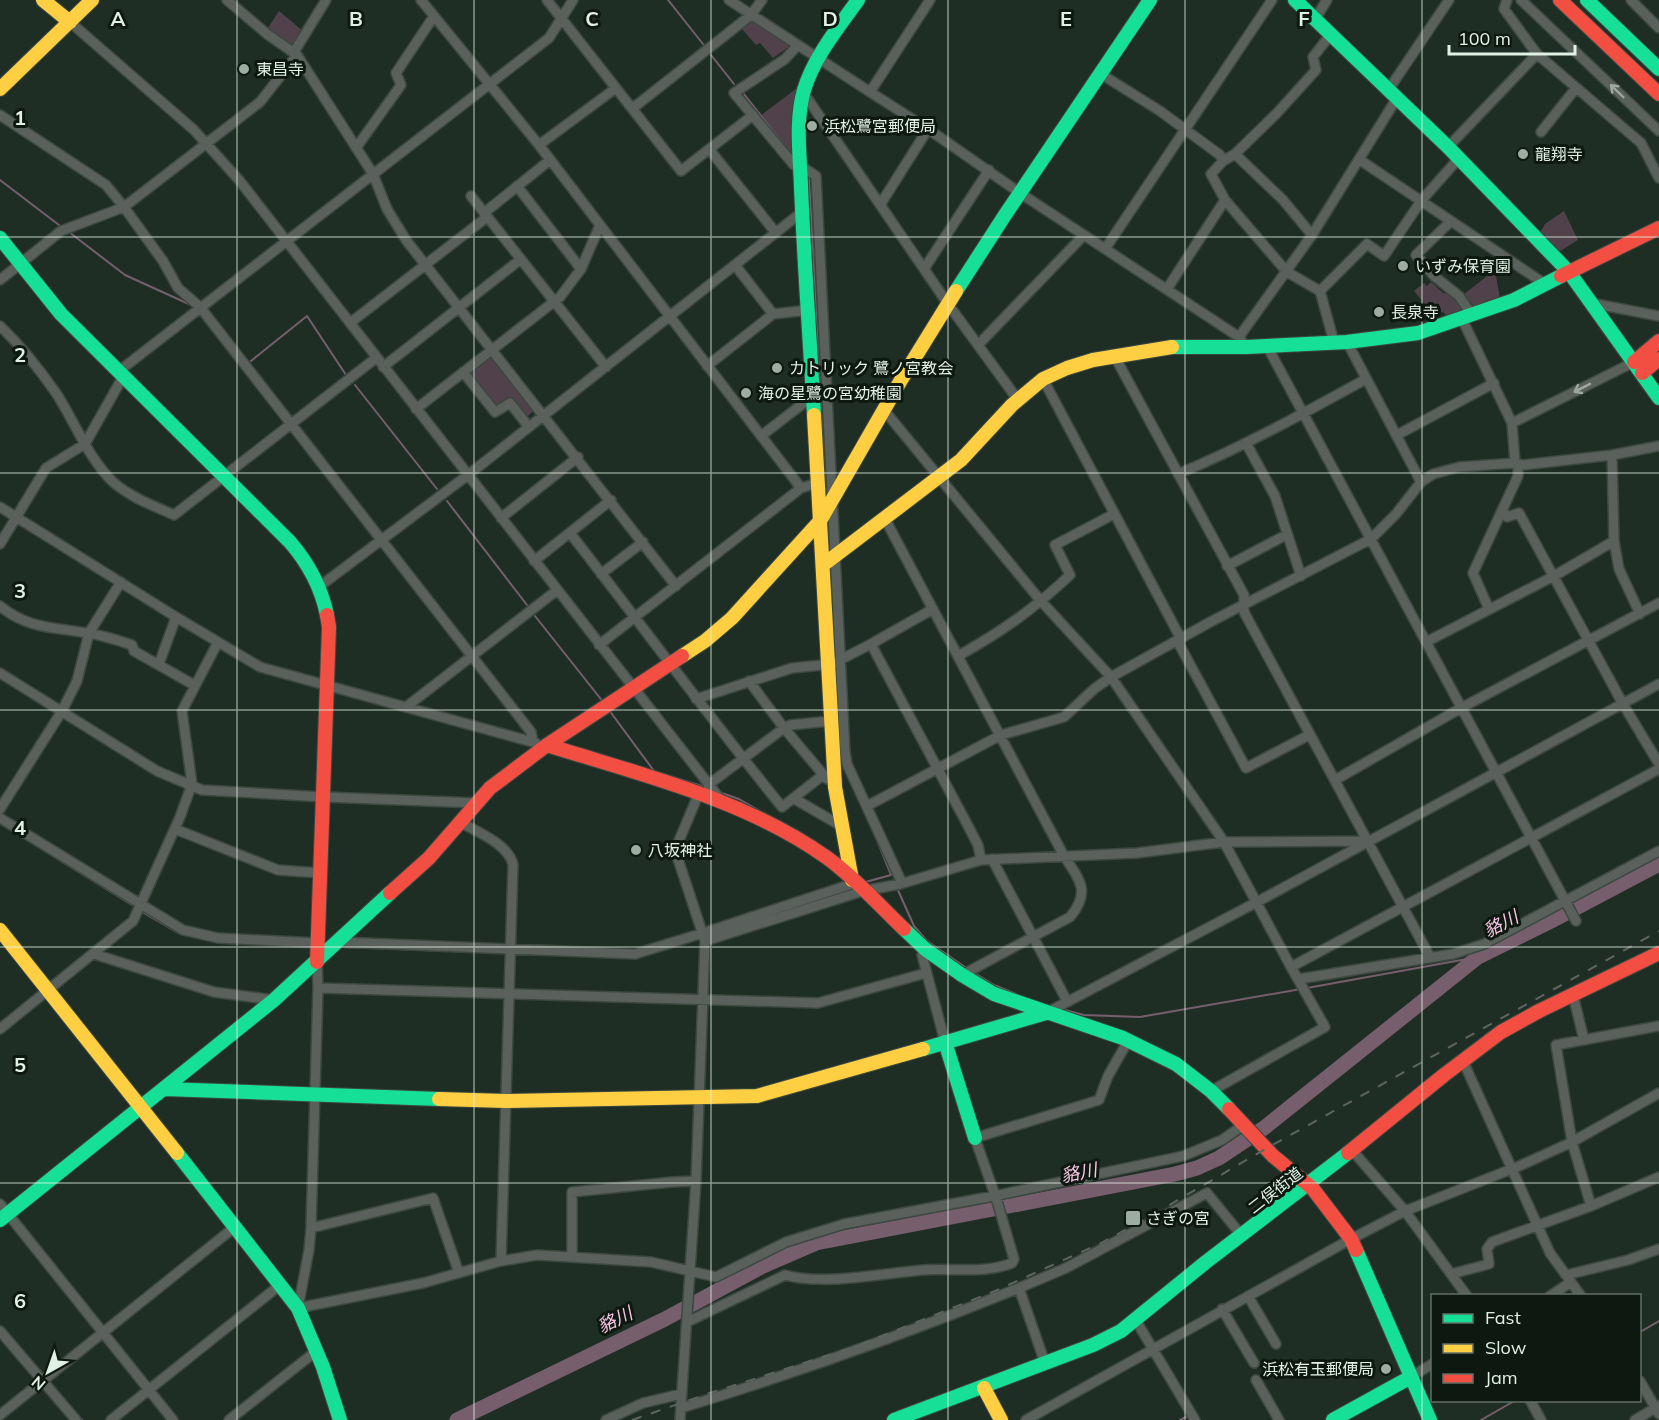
<svg xmlns="http://www.w3.org/2000/svg" width="1659" height="1420" font-family="Mulish,'Noto Sans JP',sans-serif">
  <style>
    .green { fill: #50414a }
    .lines { fill: none; stroke-linecap: round; stroke-linejoin: round }
    .stream { stroke: #765e6d; stroke-width: 2 }
    .river { stroke: #765e6d; stroke-width: 15 }
    .street-casing { stroke: #3c4840; stroke-width: 12 }
    .fast-casing { stroke: #3c4840; stroke-width: 16 }
    .slow-casing { stroke: #3c4840; stroke-width: 16 }
    .jam-casing { stroke: #3c4840; stroke-width: 16 }
    .street { stroke: #5a605c; stroke-width: 9 }
    .fast { stroke: #16e098; stroke-width: 14 }
    .slow { stroke: #ffcf43; stroke-width: 14 }
    .jam { stroke: #f24e42; stroke-width: 14 }
    .rail { stroke: #5e6560; stroke-width: 2; stroke-dasharray: 10 10; stroke-linecap: butt }
    .oneway { stroke: #9ea8a0 }
    .grid { fill: none; stroke: #e1f1e5; stroke-width: 1.5; stroke-opacity: 0.55 }
    .poi-dot { fill: #9dada1; stroke: #0d1810; stroke-width: 2 }
    .labels { text-anchor: middle; stroke-width: 6; stroke-linejoin: round; paint-order: stroke }
    .poi-label { font-size: 16px; fill: #e1f1e5; stroke: #0d1810; text-anchor: start }
    .street-label { font-size: 16px; fill: #e1f1e5; stroke: #0d1810 }
    .water-label { font-size: 18px; font-style: italic; fill: #fbc5e5; stroke: #0d1810 }
    .grid-label { font-size: 20px; text-anchor: middle; font-weight: bold; fill: #e1f1e5; stroke: #0d1810; stroke-width: 6; stroke-linejoin: round; paint-order: stroke }
  </style>
  <rect width="100%" height="100%" fill="#1f2e24"/>
  <path class="green" d="M279,11l25,21 -13,14 -25,-15z
    M753,20l37,26 -17,12 -13,-15 -4,2 -14,-16z
    M797,88l-5,68 -32,-40z
    M1564,211l14,29 -21,13 -18,-19 6,-10z
    M1495,270l5,29 -25,9 -11,-14z
    M1431,282l12,11 11,1 11,19 -16,5 -6,-6 -10,2 -19,-23 10,-8 3,3z
    M491,356l42,55 -6,6 -15,-19 -16,10 -27,-34z"/>
  <g class="lines">
    <path class="stream" d="M668,0l35,44
      M711,55l23,29
      M744,94l49,63
      M806,176l3,3 18,317
      M0,180l59,45
      M69,232l56,43 66,30
      M251,361l56,-45 39,59
      M355,385l82,104
      M447,501l80,104
      M828,517l2,36
      M831,565l4,87
      M535,616l69,87
      M609,710l45,61 51,16
      M719,792l20,7 42,24
      M43,850l89,55
      M862,883l29,-8 -19,-47
      M897,888l17,38 13,15 41,28
      M144,913l36,21 39,8
      M343,947l159,6
      M973,972l21,13 22,9
      M1307,988l171,-31
      M1061,1009l23,6 56,2 161,-28
      M1640,1332l19,-11
      M73,1410l9,10
      M1180,1420l8,-4
      M1481,1420l35,-20"/>
    <path class="river" d="M457,1420l208,-101 98,-53 53,-23 359,-69 22,-6 22,-10 45,-30 214,-171 73,-36 108,-57"/>
    <g class="street-casing">
      <path id="street" d="M227,0l40,34 30,21 76,119 14,35 19,31 270,346
        M421,0l118,145 262,343
        M547,0l134,171 72,-56
        M729,0l141,92
        M930,0l-60,92 58,37 92,64 219,144 7,10
        M1507,0l-3,9 33,45 104,89 18,35
        M1521,0l138,131
        M1631,0l28,28
        M1315,19l12,-19
        M70,22l124,108 45,50 482,620
        M1331,34l-18,23 3,13 -39,43 -42,41 -12,7 -12,13 14,26 62,72 33,19 14,51
        M798,45l-13,14 -51,34 60,72 7,1 15,10 29,576 2,12 55,119
        M294,52l32,-52
        M1101,74l59,37 60,44 3,6
        M1389,89l60,-89
        M803,92l145,212 70,96
        M633,108l118,-93 11,-15
        M0,115l106,70 18,22 39,54 15,27 22,19 331,425 2,10
        M1541,132l35,-44
        M539,145l77,-57
        M1448,147l89,-93
        M356,148l45,-63 -5,-12 38,-57
        M709,149l67,84
        M1235,154l48,46 29,35
        M1360,160l185,124
        M517,186l64,83
        M471,196l135,171
        M880,205l48,-76
        M484,213l66,-53
        M1451,221l-35,34 18,21 25,20 13,19
        M1105,249l167,-249
        M735,265l38,49
        M924,269l65,-99
        M0,280l61,-49 63,-24 136,-105 37,-47
        M1167,289l58,-89
        M1320,291l47,-47 17,12 37,-55 38,-43
        M1591,303l68,13
        M1462,319l50,104 3,40
        M350,323l137,-106
        M0,326c21,20 40,44 56,67 19,29 32,65 57,89 17,15 41,24 61,33l202,-157
        M1239,337l73,-102 85,-137
        M1347,342l74,140
        M978,345l106,-110
        M1267,346l309,575
        M1115,357l129,238v17l186,345
        M707,366l66,-52 36,-4
        M383,367l138,-108
        M119,371l430,-333 24,-38
        M463,372l32,40 15,-9 19,24
        M1043,379l138,260 -2,5 67,124 63,-33
        M416,409l144,-112 21,-28 19,-44
        M884,410l156,190 71,77 113,165 67,125
        M1512,423l122,-61
        M1397,435l97,-52
        M761,436l44,-34 9,-1
        M1246,443l29,53 26,80
        M1612,455l2,86 5,28 21,45
        M1178,474c65,-27 126,-61 188,-95
        M0,507l176,110 84,50 276,76
        M1503,511l4,6 12,-4 104,191 36,60
        M501,518l77,-61
        M885,519l179,337c16,24 27,36 6,61l-108,58
        M570,533c71,91 139,184 212,274l41,-32
        M0,544l46,-76 39,-24 39,-69
        M534,561l77,-61
        M1227,566l59,-31
        M601,574l42,-32
        M320,586l148,-111 334,-263
        M0,606c28,23 53,21 87,27 16,2 30,7 45,12l2,6 60,34
        M933,609l-62,35 95,178 12,23 3,15
        M1489,609l-16,-36 45,-97v-12
        M1426,642l128,-66 60,-35
        M599,645l202,-157 17,-5
        M958,656c43,-24 76,-47 112,-81l-15,-30 59,-31
        M159,664l17,-47
        M0,673l157,98 45,19 122,7 153,6
        M749,681l35,47 43,51
        M696,699l96,-31 40,-4 39,-20
        M406,707l150,-116
        M1335,780l126,-72 198,-105
        M708,785l76,-57 6,-3 40,-4
        M793,798l50,29
        M867,806l134,-71 63,-18 30,-28 17,-12 101,-56 159,-82 25,-25 25,-32 12,-8 26,-7 56,-4 8,2 89,-10 47,-9
        M0,809l62,-98 15,-30 12,-48 32,-51
        M0,818l183,112 35,8 100,5
        M460,822c17,10 47,21 53,42l-12,397
        M175,829l103,41 43,3
        M992,859l75,142
        M705,941l158,-50 37,-7 81,-24 156,-7 87,-11 143,-1
        M339,942l296,12 68,-21 152,-50
        M925,949l-3,6 23,87
        M94,954l120,38 60,8
        M317,962l1,26 -7,240 -2,22 -11,58 125,-25 78,-22 36,-6 114,7 65,15 70,-35 58,-18 150,-28 189,-40 39,-16 23,-16
        M1299,979l154,-25 31,-10 175,-93
        M318,988l500,15 108,-30
        M1573,995l11,45
        M1046,1013l211,-111 402,-218
        M0,1029l133,-108 47,-104 12,-33 -10,-73 36,-69
        M1463,1061l87,192 31,43
        M1211,1091l114,-64 -34,-60 368,-198
        M1351,1149l54,62 62,85
        M0,1204l173,216
        M1591,1206l-19,-64 -16,-97 103,-19
        M311,1228l122,-30 26,75
        M572,1256v-64l100,-10 24,-1
        M1451,1274l38,-10 -2,-15 5,-7 99,-36 68,-29
        M1566,1275l62,-15 31,-11
        M1248,1296l28,48
        M1550,1296l21,-14
        M1222,1309l32,54
        M1135,1319l60,101
        M687,1322l98,-47c40,11 97,-2 139,-5 28,-2 62,4 88,-7l2,-4 -17,-58 -22,-63 124,-38 9,-24 20,-35
        M0,1331l76,89
        M1045,1363l-26,-75 47,-20 141,-75 35,43
        M1411,1377l21,-13
        M1256,1380l23,40
        M1640,1381l19,33
        M1530,1400l11,20
        M681,1408c115,-35 227,-75 338,-120
        M0,1415l236,-189
        M111,1420l169,-135
        M229,1420l86,-68
        M606,1420l37,-17 38,-9
        M680,1420l16,-239 9,-240 -30,-91 24,-57
        M1026,1420l325,-181 54,-28 112,-44 55,-25 87,-49
        M1635,1420l24,-14"/>
    </g>
    <g class="fast-casing">
      <path id="fast" d="M1295,0l153,147 121,125 90,126
        M1587,0l72,69
        M0,238l61,76 229,228c19,22 31,44 37,73
        M956,291l49,-76 145,-215
        M1172,347h74l101,-5 71,-9 96,-33 47,-24
        M814,415c-4,-76 -10,-153 -13,-229 -1,-31 -6,-65 3,-96 10,-33 34,-62 54,-90
        M904,929l21,20 37,26 32,19 129,44 53,26 35,27 18,18
        M945,1042l30,96
        M923,1049l123,-36
        M165,1089l274,10
        M177,1153l121,155 25,59 17,53
        M0,1220l274,-220 116,-107
        M1356,1250l74,170
        M894,1420l199,-75 28,-14 85,-69 142,-109
        M1333,1420l78,-43"/>
    </g>
    <g class="slow-casing">
      <path id="slow" d="M43,0l27,22
        M0,89l92,-89
        M814,415l21,372 17,93
        M823,565l138,-105 51,-55 31,-26 24,-11 26,-8 79,-13
        M682,656l23,-15 27,-23 88,-97 81,-141 55,-89
        M0,930l177,223
        M439,1099l67,2 251,-5 166,-47
        M984,1388l17,32"/>
    </g>
    <g class="jam-casing">
      <path id="jam" d="M1560,0l99,94
        M1561,276l98,-48
        M1634,362l25,-21
        M1642,373l17,-14
        M547,745c95,30 197,54 279,112 28,20 53,48 78,72
        M390,893l39,-35 61,-70 57,-43 135,-89
        M317,962l12,-335 -2,-12
        M1229,1109l44,47 40,33 38,50 5,11
        M1348,1153l96,-78 57,-43 38,-21 120,-58"/>
    </g>
    <use href="#street" class="street"/>
    <use href="#fast" class="fast"/>
    <use href="#slow" class="slow"/>
    <use href="#jam" class="jam"/>
    <path class="rail" d="M632,1420l75,-26 147,-47 141,-56 104,-47 43,-23 125,-73 392,-217"/>
  </g>
  <defs><path id="oneway-shaft" d="M-6 0H5M1.5-3L5.5 0L1.5 3" fill="none" stroke-width="1.6" stroke-linecap="round" stroke-linejoin="round" transform="scale(1.5)"/></defs>
  <g class="oneway">
    <use href="#oneway-shaft" transform="translate(1617 91) rotate(-136)"/>
    <use href="#oneway-shaft" transform="translate(1582 388) rotate(153)"/>
  </g>
  <path class="grid" d="M237,0v1420M474,0v1420M711,0v1420M948,0v1420M1185,0v1420M1422,0v1420M0,237h1659M0,473h1659M0,710h1659M0,947h1659M0,1183h1659"/>
  <g class="poi-dot">
    <circle cx="244" cy="69" r="6"/>
    <circle cx="812" cy="126" r="6"/>
    <circle cx="1523" cy="154" r="6"/>
    <circle cx="1403" cy="266" r="6"/>
    <circle cx="1379" cy="312" r="6"/>
    <circle cx="777" cy="368" r="6"/>
    <circle cx="746" cy="393" r="6"/>
    <circle cx="636" cy="850" r="6"/>
    <rect x="1125" y="1210" width="16" height="16" rx="3"/>
    <circle cx="1386" cy="1369" r="6"/>
  </g>
  <g class="labels">
    <g class="poi-label">
      <text x="256" y="75">東昌寺</text>
      <text x="824" y="132">浜松鷺宮郵便局</text>
      <text x="1535" y="160">龍翔寺</text>
      <text x="1415" y="272">いずみ保育園</text>
      <text x="1391" y="318">長泉寺</text>
      <text x="789" y="374">カトリック 鷺ノ宮教会</text>
      <text x="758" y="399">海の星鷺の宮幼稚園</text>
      <text x="648" y="856">八坂神社</text>
      <text x="1146" y="1224">さぎの宮</text>
      <text x="1374" y="1375" text-anchor="end">浜松有玉郵便局</text>
    </g>
    <g class="street-label">
      <text transform="translate(1275 1190) rotate(-38)" y="6">二俣街道</text>
    </g>
    <g class="water-label">
      <text transform="translate(1501 924) rotate(-27)" y="6">貉川</text>
      <text transform="translate(1079 1173) rotate(-11)" y="6">貉川</text>
      <text transform="translate(615 1320) rotate(-26)" y="6">貉川</text>
    </g>
  </g>
  <g class="grid-label">
    <text x="118" y="26">A</text>
    <text x="356" y="26">B</text>
    <text x="592" y="26">C</text>
    <text x="830" y="26">D</text>
    <text x="1066" y="26">E</text>
    <text x="1304" y="26">F</text>
    <text x="20" y="125">1</text>
    <text x="20" y="362">2</text>
    <text x="20" y="598">3</text>
    <text x="20" y="835">4</text>
    <text x="20" y="1072">5</text>
    <text x="20" y="1308">6</text>
  </g>
  <rect x="1431" y="1294" width="210" height="108" fill="#0d1810" stroke="#626f65" stroke-width="1.5"/>
  <rect x="1443" y="1314" width="30" height="9" fill="#16e098" stroke="#626f65" stroke-width="1.5"/>
  <text x="1485" y="1324" font-size="18" fill="#e1f1e5">Fast</text>
  <rect x="1443" y="1344" width="30" height="9" fill="#ffcf43" stroke="#626f65" stroke-width="1.5"/>
  <text x="1485" y="1354" font-size="18" fill="#e1f1e5">Slow</text>
  <rect x="1443" y="1374" width="30" height="9" fill="#f24e42" stroke="#626f65" stroke-width="1.5"/>
  <text x="1485" y="1384" font-size="18" fill="#e1f1e5">Jam</text>
  <g transform="translate(48 1372) rotate(220)" stroke="#0d1810" stroke-width="4.5" paint-order="stroke">
  <path d="M0-4.5L10 22L0 15L-10 22Z" fill="#e1f1e5"/>
  <text y="-9" font-size="16" font-weight="bold" text-anchor="middle" fill="#e1f1e5">N</text>
  </g>
  <path d="M1449 45v9h126v-9" fill="none" stroke="#e1f1e5" stroke-width="3"/>
  <text x="1458" y="45" font-size="18" fill="#e1f1e5" stroke="#0d1810" stroke-width="4.5" paint-order="stroke">100 m</text>
</svg>
